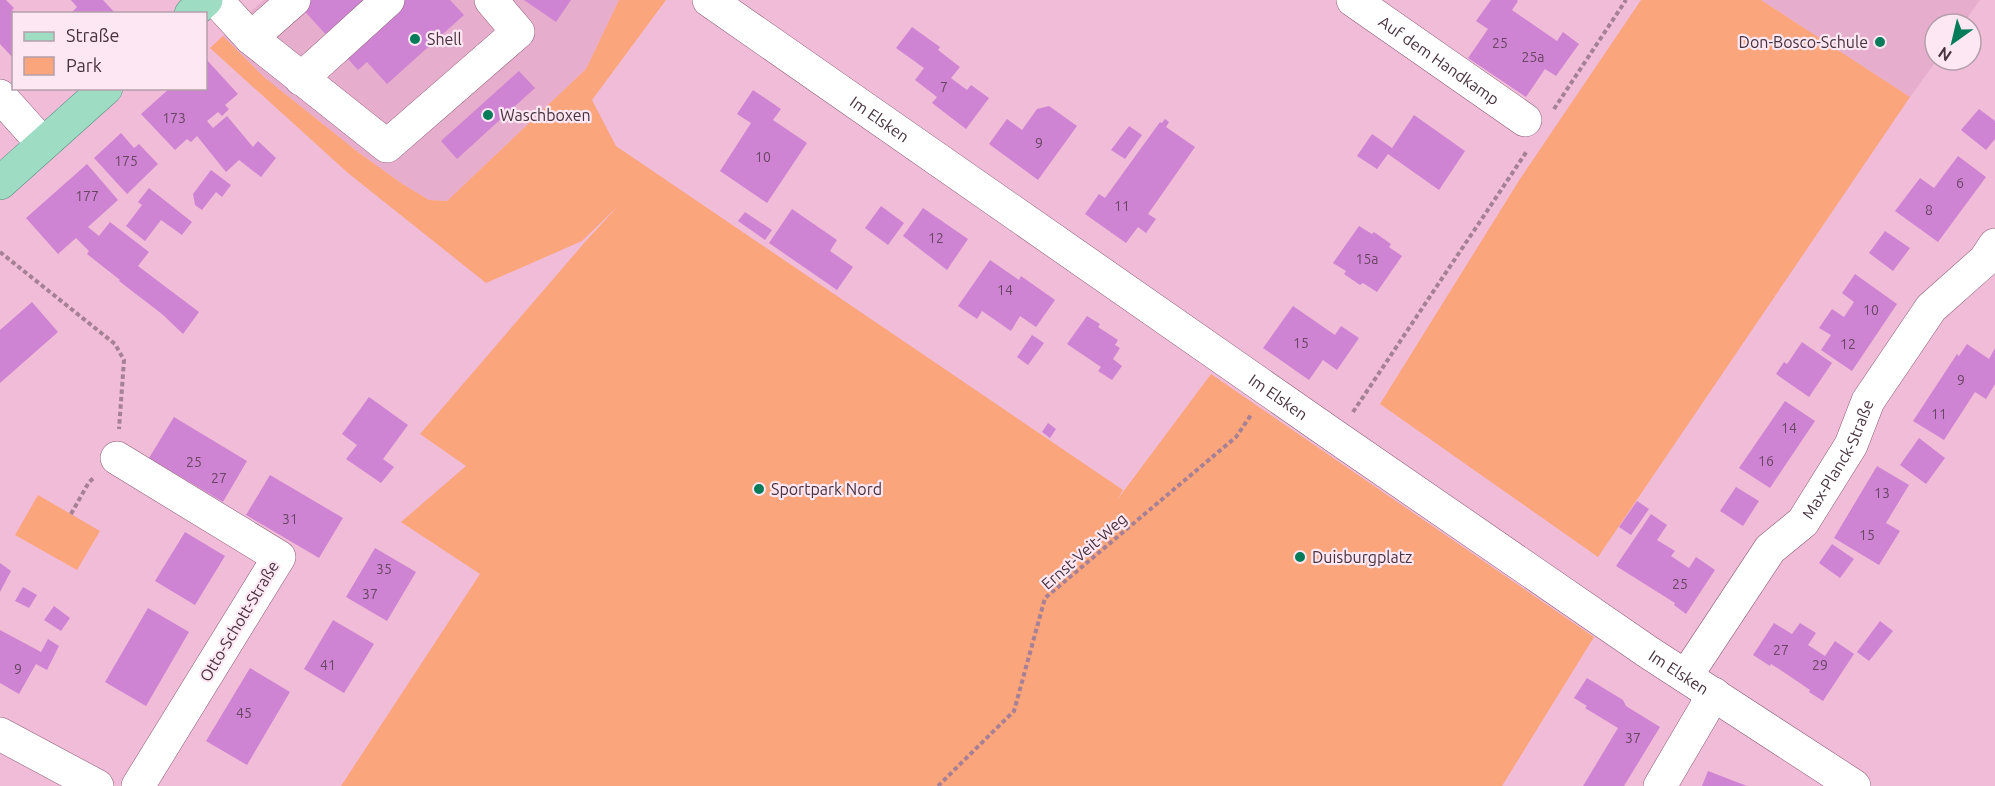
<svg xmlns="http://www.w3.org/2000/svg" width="1995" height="786" font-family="Ubuntu,sans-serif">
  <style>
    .built { fill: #e7adcc }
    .green { fill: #fba57d }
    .building { fill: #cf84d3 }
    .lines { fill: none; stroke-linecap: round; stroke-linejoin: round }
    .minor-casing { stroke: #8b5d76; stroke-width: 34 }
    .major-casing { stroke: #55927c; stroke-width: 34 }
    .path { stroke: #a68095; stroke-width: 4; stroke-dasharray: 4.5 3; stroke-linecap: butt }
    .minor { stroke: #fff; stroke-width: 33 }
    .major { stroke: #9edcc4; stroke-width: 33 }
    .poi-dot { fill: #047c5a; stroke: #fde7f2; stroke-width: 2 }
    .labels { text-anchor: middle; stroke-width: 4.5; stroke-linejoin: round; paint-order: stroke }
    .number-label { font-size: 14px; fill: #694663 }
    .poi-label { font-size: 16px; fill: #47323e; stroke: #fde7f2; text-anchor: start }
    .street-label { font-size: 16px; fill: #47323e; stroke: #fde7f2 }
  </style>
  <rect width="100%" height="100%" fill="#f0bcd8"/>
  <path class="built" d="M264,0h355l-33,69 -139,132 -18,-1 -28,-17 -43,-31 -94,-75 -41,-41z
    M1761,0h219l-17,24h-28v36h2l-27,37z"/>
  <path class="green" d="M619,0h47l-74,100 24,46 507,344 -6,10 94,-126 383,263 -92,149h-1161l139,-212 -79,-52 65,-56 -46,-32 165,-192 33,-36 -36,35 -96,42 -138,-110 -138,-125 13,-12 41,41 94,75 43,31 28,17 18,1 139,-132z
    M1641,0h120l149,97 -312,460 -218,-153 140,-225z
    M38,495l62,36 -23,39 -62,-35z"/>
  <path class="building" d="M0,0h6l8,8 -2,2 3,4h-1v45l-14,-15z
    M71,0h32l13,14h-46l7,-7z
    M304,0h146l14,15 -77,69 -20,-22 -9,8 -59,-65z
    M524,0h47l-15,22z
    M1491,0h26l1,1 -6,9 45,31 6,-9 16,12 -23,32 -11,-7 -19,28 -58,-39 20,-29 -12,-8z
    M912,27l28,20 -2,3 22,17 -9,11 16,12 4,-5 18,13 -23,31 -34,-26 5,-6 -22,-17 9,-12 -28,-20z
    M206,59l32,35 -13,11 4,4 -7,7 -4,-4 -11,9 6,7 14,-12 26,31 5,-6 18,17 -15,19 -22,-17 -13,12 -29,-36 -6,6 -4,-3 -12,11 -34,-36 29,-26h36z
    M519,71l16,17 -78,71 -16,-18z
    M753,90l28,19 -8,11 34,23 -40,60 -47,-32 31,-48 -14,-9z
    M1049,106l28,20 -39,54 -49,-36 18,-25 15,11 15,-21z
    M1979,109l16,12v18l-9,11 -25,-20z
    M1414,115l51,36 -26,39 -51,-36 -11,15 -20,-13 15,-22 20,14z
    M1165,119l4,3 -3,5 29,20 -47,67 8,5 -10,14 -8,-6 -12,16 -41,-29 14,-20 6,4 55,-76 2,1z
    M1129,126l13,9 -17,24 -14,-9z
    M121,133l13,15 5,-4 19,20 -31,30 -33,-36z
    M1958,156l28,21 -48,65 -43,-31 25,-33 14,10z
    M87,164l31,36 -30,27 11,9 11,-14 39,30 -11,14 61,46 -16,22 -21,-20 -43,-33 1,-1 -33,-26 2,-3 -13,-13 -18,16 -32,-36z
    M211,170l20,15 -9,12 -6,-5 -14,18 -7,-5 -2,-11z
    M149,188l43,34 -10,13 -21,-15 -16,21 -19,-15 16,-21 -4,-3z
    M881,206l23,17 -16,22 -23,-17z
    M923,208l45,31 -21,31 -44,-34z
    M792,209l45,31 -7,11 23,16 -16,23 -68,-47z
    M745,212l27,18 -7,10 -27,-19z
    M1359,226l13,8 2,-2 17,12 -2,3 13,9 -25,36 -14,-9 -3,2 -16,-11 2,-3 -13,-8z
    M1885,231l25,17 -17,23 -24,-18z
    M990,260l29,20 2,-4 34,24 -19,27 -16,-11 -9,15 -29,-20 -5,8 -19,-13z
    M1855,274l42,30 -45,67 -31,-21 10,-15 -12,-7 13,-19 12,8 10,-15 -12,-9z
    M32,302l26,30 -58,51v-53z
    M1293,306l42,29 6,-9 18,12 -22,32 -14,-10 -14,20 -46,-32z
    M1087,316l13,8 -2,3 20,13 -3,5 5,3 -7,11 9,7 -10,14 -14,-9 3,-4 -34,-23z
    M1032,335l12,8 -16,22 -11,-8z
    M1802,342l30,21 -23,34 -33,-23 8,-12 3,2z
    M1967,344l22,15 6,-11v36l-9,15 -11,-7 -31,48 -31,-19 44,-67 2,2z
    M369,397l39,28 -25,34 11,8 -13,16 -35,-24 11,-14 -15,-11z
    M1785,401l30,20 -45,67 -31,-20z
    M174,417l73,44 -24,41 -74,-44z
    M1048,423l8,6 -6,9 -8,-6z
    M1919,438l26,20 -19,26 -26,-19z
    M1877,466l32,19 -23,38 14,8 -21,34 -45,-27z
    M270,475l73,43 -24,40 -73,-43z
    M1736,487l23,14 -16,25 -23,-15z
    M1637,501l12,8 -18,26 -12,-8z
    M1651,514l16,11 -10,15 18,11 -4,5 18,12 7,-11 19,13 -29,44 -12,-9 1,-2 -59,-37z
    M185,532l40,24 -30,49 -40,-24z
    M1832,544l22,15 -14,19 -21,-15z
    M375,548l41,24 -29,49 -41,-24z
    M0,563l11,8 -11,21z
    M23,587l14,8 -8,13 -14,-7z
    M54,606l16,12 -9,13 -17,-11z
    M148,608l41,24 -43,74 -41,-24z
    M333,620l41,24 -30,49 -40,-24z
    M1880,621l13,10 -24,30 -12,-9z
    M1774,623l18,11 8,-11 16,10 -8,12 17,11 10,-15 19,13 -31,47 -14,-9 1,-2 -22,-15 -17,-11 -1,2 -17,-11z
    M0,630l41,22 7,-13 11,7 -12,24 -11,-6 -17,30 -19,-11z
    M250,668l40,24 -43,73 -41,-24z
    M1587,678l36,22 3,6 34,21 -36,59h-41l35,-58 -33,-20 2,-2 -13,-8z
    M1708,771l39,15h-45z"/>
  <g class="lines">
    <g class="minor-casing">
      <g id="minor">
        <path d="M216,0l35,38 136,108 131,-114 -27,-32"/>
        <path id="s1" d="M709,0l627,437 312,215 206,134"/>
        <path id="s2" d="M1353,0l172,120"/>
        <path d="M251,38l43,-38"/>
        <path d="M301,79l87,-79"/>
        <path d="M0,96l43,48"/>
        <path d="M117,458l162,99 -141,229"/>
        <path id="s3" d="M1686,676l84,-127 33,-27 48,-77 17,-44 63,-93 54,-48 10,-15"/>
        <path d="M0,734l97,52"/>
        <path d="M1660,786l54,-92"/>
      </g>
    </g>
    <g class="major-casing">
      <path id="major" d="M191,14l15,-14
        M0,183l106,-95"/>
    </g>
    <path class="path" d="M1554,109l72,-109
      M0,252l115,92 9,16 -5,69
      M1353,412l174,-261
      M71,514l18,-32 6,-5
      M938,786l76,-75 31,-113 191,-161 15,-22"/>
    <use href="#minor" class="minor"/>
    <use href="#major" class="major"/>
  </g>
  <g class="poi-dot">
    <circle cx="415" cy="39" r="6"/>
    <circle cx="1880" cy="42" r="6"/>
    <circle cx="488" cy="115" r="6"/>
    <circle cx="759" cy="489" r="6"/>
    <circle cx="1300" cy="557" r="6"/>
  </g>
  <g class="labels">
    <g class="number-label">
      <text x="1500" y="48">25</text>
      <text x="1533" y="62">25a</text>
      <text x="944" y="92">7</text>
      <text x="174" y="123">173</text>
      <text x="1039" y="148">9</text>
      <text x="763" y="162">10</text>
      <text x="126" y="166">175</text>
      <text x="1960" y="188">6</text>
      <text x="87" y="201">177</text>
      <text x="1122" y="211">11</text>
      <text x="1929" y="215">8</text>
      <text x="936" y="243">12</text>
      <text x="1367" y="264">15a</text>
      <text x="1005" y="295">14</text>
      <text x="1871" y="315">10</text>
      <text x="1301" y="348">15</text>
      <text x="1848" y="349">12</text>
      <text x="1961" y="385">9</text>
      <text x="1939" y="419">11</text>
      <text x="1789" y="433">14</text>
      <text x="1766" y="466">16</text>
      <text x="194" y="467">25</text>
      <text x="219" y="483">27</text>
      <text x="1882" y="498">13</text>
      <text x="290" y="524">31</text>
      <text x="1867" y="540">15</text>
      <text x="384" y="574">35</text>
      <text x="1680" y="589">25</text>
      <text x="370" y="599">37</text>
      <text x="1781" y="655">27</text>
      <text x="328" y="670">41</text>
      <text x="1820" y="670">29</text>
      <text x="18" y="674">9</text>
      <text x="244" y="718">45</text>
      <text x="1633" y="743">37</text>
    </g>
    <g class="poi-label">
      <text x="427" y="45">Shell</text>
      <text x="1868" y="48" text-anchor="end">Don-Bosco-Schule</text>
      <text x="500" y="121">Waschboxen</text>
      <text x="771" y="495">Sportpark Nord</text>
      <text x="1312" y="563">Duisburgplatz</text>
    </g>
    <g class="street-label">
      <text dy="6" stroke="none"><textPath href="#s2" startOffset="105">Auf dem Handkamp</textPath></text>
      <text dy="6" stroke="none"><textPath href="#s1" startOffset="208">Im Elsken</textPath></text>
      <text dy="6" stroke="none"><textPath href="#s1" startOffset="694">Im Elsken</textPath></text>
      <text dy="6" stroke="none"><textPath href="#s3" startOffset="267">Max-Planck-Straße</textPath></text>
      <text transform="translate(1084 551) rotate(-41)" y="6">Ernst-Veit-Weg</text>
      <text transform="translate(239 621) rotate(-59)" y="6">Otto-Schott-Straße</text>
      <text dy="6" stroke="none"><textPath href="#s1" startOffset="1180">Im Elsken</textPath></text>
    </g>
  </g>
  <rect x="12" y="12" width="195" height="78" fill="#fde7f2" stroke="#b49faa" stroke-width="1.5"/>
  <rect x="24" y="32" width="30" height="9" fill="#9edcc4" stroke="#b49faa" stroke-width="1.5"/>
  <text x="66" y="42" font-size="18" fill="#47323e">Straße</text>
  <rect x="24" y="57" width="30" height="18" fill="#fba57d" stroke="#b49faa" stroke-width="1.5"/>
  <text x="66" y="72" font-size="18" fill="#47323e">Park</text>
  <g transform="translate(1953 42) rotate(214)"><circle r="28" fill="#fde7f2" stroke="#b49faa" stroke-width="1.5"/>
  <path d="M0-4.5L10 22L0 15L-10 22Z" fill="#047c5a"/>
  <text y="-9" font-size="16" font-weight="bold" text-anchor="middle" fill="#47323e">N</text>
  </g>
</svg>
